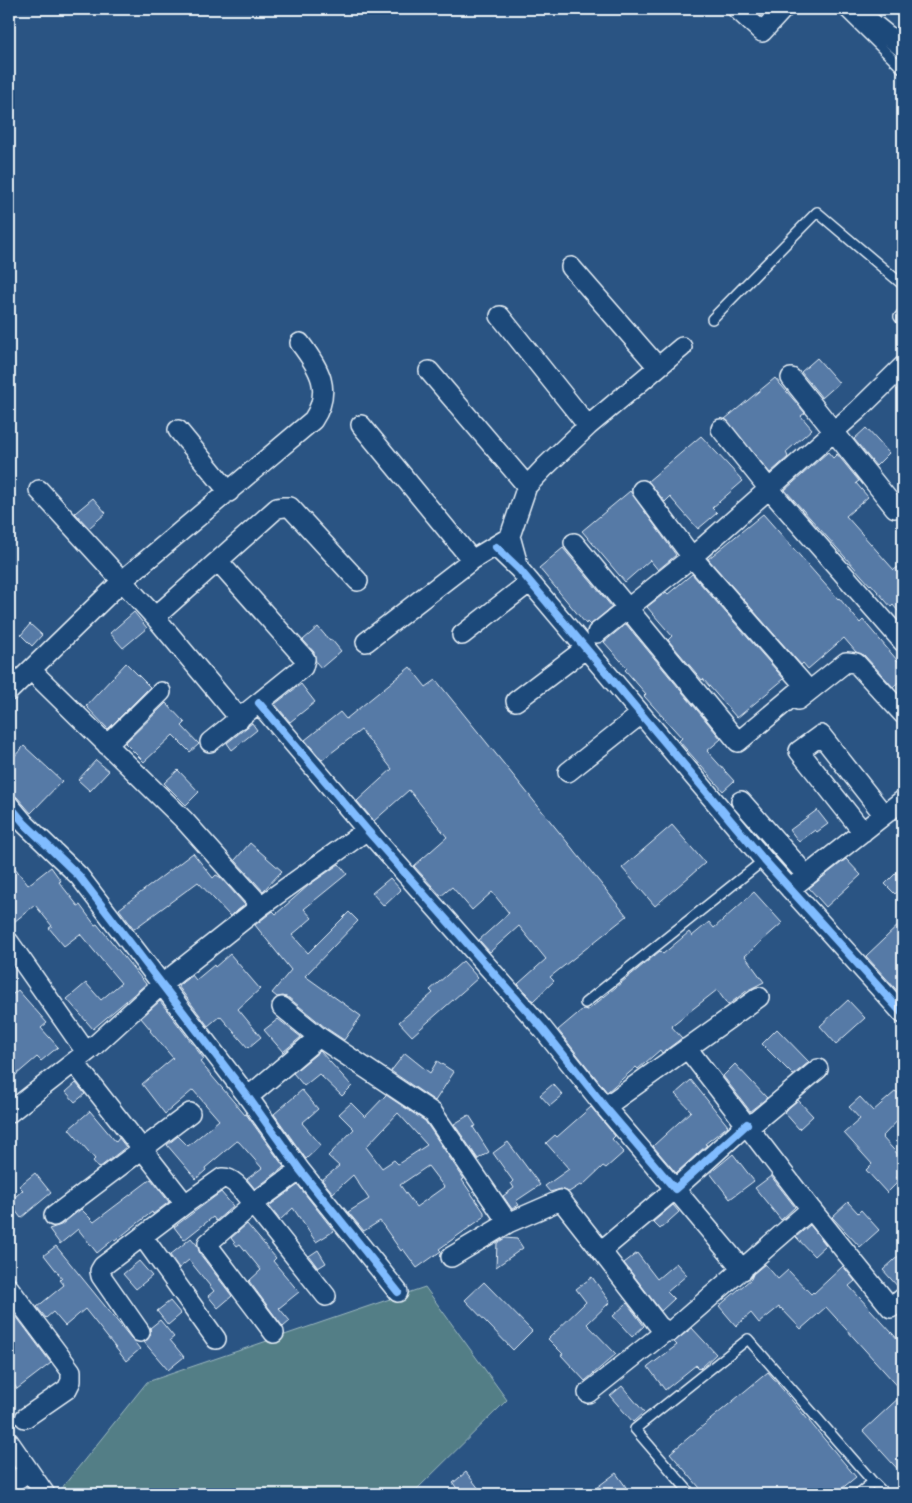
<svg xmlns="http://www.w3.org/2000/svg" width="912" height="1503" font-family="Sriracha,sans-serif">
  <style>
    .green { fill: #527e86; stroke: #9db8bf }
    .building { fill: #577aa6; stroke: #e8f1f8; fill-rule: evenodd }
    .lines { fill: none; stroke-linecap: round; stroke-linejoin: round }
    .lane-casing { stroke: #e8f1f8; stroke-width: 12 }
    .street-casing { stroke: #e8f1f8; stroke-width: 22 }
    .lane { stroke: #1f4a7a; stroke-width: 9 }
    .street { stroke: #1f4a7a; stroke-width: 19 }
    .cycleway-casing { stroke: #1f4a7a; stroke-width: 11 }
    .cycleway { stroke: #80bcff; stroke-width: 8 }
  </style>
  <rect width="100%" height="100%" fill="#2a5483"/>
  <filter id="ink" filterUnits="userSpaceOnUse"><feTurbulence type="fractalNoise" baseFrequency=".02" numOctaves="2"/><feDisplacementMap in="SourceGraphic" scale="10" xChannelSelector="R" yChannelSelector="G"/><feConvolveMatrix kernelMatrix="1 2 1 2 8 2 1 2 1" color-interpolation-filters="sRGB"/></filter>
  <g filter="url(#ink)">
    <path class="green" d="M425,1287l82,113 -95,94h-348l-3,-5 86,-107z"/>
    <path class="building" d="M817,358l22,25 -17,15 -21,-26z
      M775,378l30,35 -4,3 11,13 -26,23 2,5 -18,16 -45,-54z
      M866,428l23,25 -13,13 -22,-27z
      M701,436l42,45 -31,27 5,5 -19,16 -28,-32 -5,5 -17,-21z
      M828,452l5,6 4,-4 22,27 -3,2 12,14 -22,19 48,54 4,-3 5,6v44l-10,-12 -2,2 -20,-23 -1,1 -85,-95z
      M630,491l46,64 -18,15 -8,-10 -25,22 -43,-51z
      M93,498l13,15 -17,15 -14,-15z
      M763,514l75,85 1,-1 21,25 3,-3 40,47v11l-10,9 -29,-32 -8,-3 -12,-14 -36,31 -5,-6 -2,2 -93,-106z
      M563,548l49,59 -22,18 -3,-3 -1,2 -47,-56z
      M692,574l92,105 -47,39 -34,-39 -1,1 -34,-40 4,-4 -25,-29 19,-15 2,2z
      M134,612l13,16 -24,20 -13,-15z
      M30,624l12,11 -10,11 -11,-11z
      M626,624l95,115 -14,12 27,30 -11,10 -44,-50 3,-3 -38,-42 2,-2 -21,-24 2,-2 -23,-26z
      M318,627l12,14 1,-2 10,12 -20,17 -5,-6 -2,-10 -11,-12z
      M126,663l24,24 -42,42 -22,-23z
      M410,667l16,20 10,-7 191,236 -77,61 4,4 -21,20 -15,-17 28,-25 -27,-33 -29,26 -11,-12 30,-27 -17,-21 -20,18 -20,-23 -11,9 -27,-30 33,-29 -38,-47 -35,31 -17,-20 35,-32 -31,-39 -39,30 -17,-20 35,-28 6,7z
      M301,684l14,18 -25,20 -15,-18z
      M166,703l19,20 -3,3 17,18 -9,8 -17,-17 -29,27 -19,-19z
      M252,723l5,7 -25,20 -5,-7z
      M24,746l38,35 -31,32 -14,-16 -8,-4v-31z
      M96,760l13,11 -19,20 -12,-11z
      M178,770l21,22 -13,13 -22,-22z
      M817,810l11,14 -11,8 -2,-2 -16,12 -9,-12z
      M672,825l33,38 -50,43 -33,-38z
      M250,843l32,28 -19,20 -28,-31z
      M193,853l20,25 3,-3 4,2 25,28 -15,11 -32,-34 -64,47 -15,-20z
      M846,859l15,16 -35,32 -17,-19z
      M9,860l19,25 23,-18 10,14 -2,1 19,24 2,-1 15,20 2,-1 49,60 -53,45 -26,-30 19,-16 15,17 20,-17 -41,-49 -16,12 -15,-18 3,-2 -17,-21 -26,21z
      M339,864l8,10 -43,35 8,9 -20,17 16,18 41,-41 9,9 -53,55 56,40 -17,24 -18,-12 -37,-30 -6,-2 -6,1 -5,-4 19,-23 -36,-45 18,-14 3,3 33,-29z
      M903,866v20l-8,8 -10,-10z
      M390,878l11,12 -17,16 -12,-13z
      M754,892l28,31 -37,33 19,26 -16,8 -20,15 -11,-15 -46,36 11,12 -20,15 -2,-3 -22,19 -2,-2 -29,25 -49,-62 25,-21 5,1 72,-59 3,3 26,-22 3,4 17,-14 5,6z
      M903,921v76l-37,-41z
      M230,954l30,35 -22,20 23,28 -13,11 -28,-32 -12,10 -30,-40 14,-11 4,5 18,-15 1,2z
      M463,961l15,17 -66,58 -13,-14 34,-29 -3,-3z
      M18,990l29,33 -6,5 17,19 -17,14 -4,-4 -28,24v-84z
      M848,1000l17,18 -29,26 -16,-18z
      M160,1001l44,58 -4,3 45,53 1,-1 38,53 -29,22 -8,-10 15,-11 -23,-26 -2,-1 -32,27 1,2 -10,9 -29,-34 11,-9 10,10 31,-26 -26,-30 -28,24 -23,-30 31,-26 -23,-27 1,-1 -10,-12z
      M278,1019l23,18 -18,15 -19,-22z
      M777,1029l32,33 -16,13 -31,-31z
      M320,1051l32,35 -10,10 -23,-22 -15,12 -11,-13z
      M405,1053l25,20 7,-12 17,11 -19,29 -44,-30z
      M735,1064l32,34 -17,13 -27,-35z
      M691,1080l37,46 -23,18 2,1 -31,28 -23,-27 38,-35 -16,-17z
      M76,1083l9,11 -10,8 -9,-10z
      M553,1084l10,11 -13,11 -10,-11z
      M302,1090l16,19 -16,14 19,22 -15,14 -32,-45z
      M896,1091l7,8v16l-21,22 21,23v12l-8,7 3,3 -11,11 -21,-23 6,-6 -28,-31 16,-14 -11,-12 11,-10 13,14z
      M386,1095l39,26 39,58 -2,1 22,32v5l-45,32 2,2 -24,17 -14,-19 -2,2 -21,-30 -16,10 -16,-19 21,-13 -16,-24 -20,18 -11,-13 17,-14 -11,-10 26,-27 -15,-15 12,-11 14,14zM398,1113l29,32 -29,19 -4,-4 -12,8 -16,-21zM428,1166l16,21 -28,20 -16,-22z
      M798,1100l15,16 -14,13 -15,-17z
      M591,1107l24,29 -3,3 12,13 -18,16 -3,-2 -21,20 -2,-1 -11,7 -8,-3 -11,3 -5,-6 24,-17 -23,-26 9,-8 2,2z
      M90,1111l26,31 3,-4 7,9 -27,21 -6,-7 2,-2 -26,-30z
      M469,1115l7,11 -3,1 16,25 -11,7 -24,-35z
      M508,1142l32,43 -24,16 3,4 -7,4 -9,-13 11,-8 -3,-5 2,-2 -20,-28z
      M733,1154l21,27 -24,18 -20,-26z
      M35,1173l16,20 -30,25 -12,-16 14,-12 -4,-4z
      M771,1176l24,31 -14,13 -26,-32z
      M151,1179l18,23 -16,12 -1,-2 -37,29 -1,-2 -17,14 -19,-24 -18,15 -11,-15 12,-4 20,-16 13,13z
      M298,1185l36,46 -18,11 -23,-34 -13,12 -11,-14z
      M221,1192l12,14 -17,15 -3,-4 -29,23 -10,-13z
      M848,1202l10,11 3,-3 18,20 -19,17 -28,-30z
      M673,1205l6,7 -19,17 -7,-7z
      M247,1224l29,34 -3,3 26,31 -20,16 11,13 -7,6 -34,-46 12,-11 -21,-26 -3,2 -6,-8z
      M810,1225l16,20 -12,11 -18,-19z
      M191,1238l6,7 3,9 32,42 -14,12 -10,-12 6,-5 -25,-31 -10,8 -9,-13z
      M505,1238l12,1 6,9 -27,19 1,-24z
      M56,1246l84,103 -14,12 -41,-52 -20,17 -12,-14 -7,6 -9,-11 27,-22 -4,-5 2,-2 -18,-23z
      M318,1250l8,13 -8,5 -9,-12z
      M903,1252v35l-4,1 -16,-18z
      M637,1253l20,26 19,-16 11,12 -20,17 7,7 -13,12 -37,-48z
      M139,1261l13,15 -16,13 -13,-15z
      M765,1264l13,15 10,-9 23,24 2,-2 1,1 29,-27 12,15 -6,5 54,59v47l-77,-85 -25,22 -20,-21 -1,1 -1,-2 -20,16 -8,-10 -15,13 -17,-20 32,-27 2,-5z
      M592,1277l18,25 -23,22 29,30 -31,27 -24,-26 2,-1 -15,-15 38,-37 -10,-13z
      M484,1282l48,49 -19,19 -48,-50z
      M170,1301l11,13 -13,11 -11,-14z
      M627,1303l17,23 -12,11 -19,-21z
      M16,1316l35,47 -34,26 -8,-12v-56z
      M160,1320l14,17 -4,3 14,17 -16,13 -24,-28 6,-6v-8z
      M692,1328l24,26 -16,15 -4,-4 -31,25 -17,-23 29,-22 -3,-3z
      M768,1372l88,105 -21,17h-130l-35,-41z
      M622,1386l22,26 -11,10 -23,-26z
      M903,1394v81l-40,-44z
      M466,1472l17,22h-22l-8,-11z
      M616,1473l10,14 -11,7h-27z"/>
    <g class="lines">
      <g class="lane-casing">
        <path id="lane" d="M842,9l61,60
          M903,312l-4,5 4,4
          M712,319l105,-107 86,73
          M585,1003l179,-143
          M691,1494l-56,-65 113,-90 125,143
          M858,1494l15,-12 12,12"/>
      </g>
      <g class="street-casing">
        <path id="street" d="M737,9l25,23 21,-23
          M855,9l48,39
          M571,267l87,100
          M500,316l88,110
          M429,371l98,115
          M791,378l104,130
          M361,425l111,135
          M721,429l48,60 134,153
          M178,430l51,62
          M39,490l116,127 85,102
          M574,543l164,199 67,-56 -113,-129 -50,-67
          M496,547l23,22 245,291 139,154
          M519,569l-9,-33 17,-50 18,-19 43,-41 94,-79
          M155,617l122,-109 7,-1h6l68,74
          M597,633l95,-76 166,-147 45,-44
          M462,635l68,-53
          M366,642l106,-82 33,-20
          M31,670l153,150 77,86
          M9,691l114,-111 190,-160c20,-30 6,-52 -13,-77
          M798,700l48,-38 10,1 47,51
          M516,701l70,-53
          M259,703l108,127 175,198 63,79 70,82 72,-65
          M210,742l93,-75 2,-8 -87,-98
          M107,745l54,-53
          M568,772l73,-58
          M741,801l66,75
          M9,805l16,19 54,52 169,221 52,73 98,122
          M863,832l-64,-81 22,-16 63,80
          M790,889l113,-89
          M9,942l77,110
          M282,1007l37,30 114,76 75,110
          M687,1048l124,161 80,99 12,-10
          M74,1062l111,142 37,-26c13,-1 23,17 31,26l47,-34
          M248,1097l71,-60
          M605,1107l154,-110
          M9,1113l83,-65 69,-63 100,-79 106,-76
          M749,1127l69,-58
          M54,1216l136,-103
          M143,1237l73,102
          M601,1251l58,75 7,5 4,1 141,-123
          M451,1257l57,-34 53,-23 40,51 74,-62 68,81
          M9,1288l62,83v10l-4,8 -42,29
          M140,1332l-39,-56 -1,-5 3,-5 82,-62
          M274,1333l-65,-86 -1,-4 45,-39 73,92
          M588,1393l78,-62
          M9,1442l36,52
          M9,1485l20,-14"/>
      </g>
      <use href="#lane" class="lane"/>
      <use href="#street" class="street"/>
      <g class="cycleway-casing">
        <path id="cycleway" d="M496,547l23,22 245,291 139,154
          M259,703l108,127 175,198 63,79 70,82 72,-65
          M9,805l16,19 54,52 169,221 52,73 98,122"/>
      </g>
      <use href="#cycleway" class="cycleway"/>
    </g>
  </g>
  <rect width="912" height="1503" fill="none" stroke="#1f4a7a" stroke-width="30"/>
  <rect x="15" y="15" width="882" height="1473" fill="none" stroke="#e8f1f8" stroke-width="2" filter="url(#ink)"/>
</svg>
